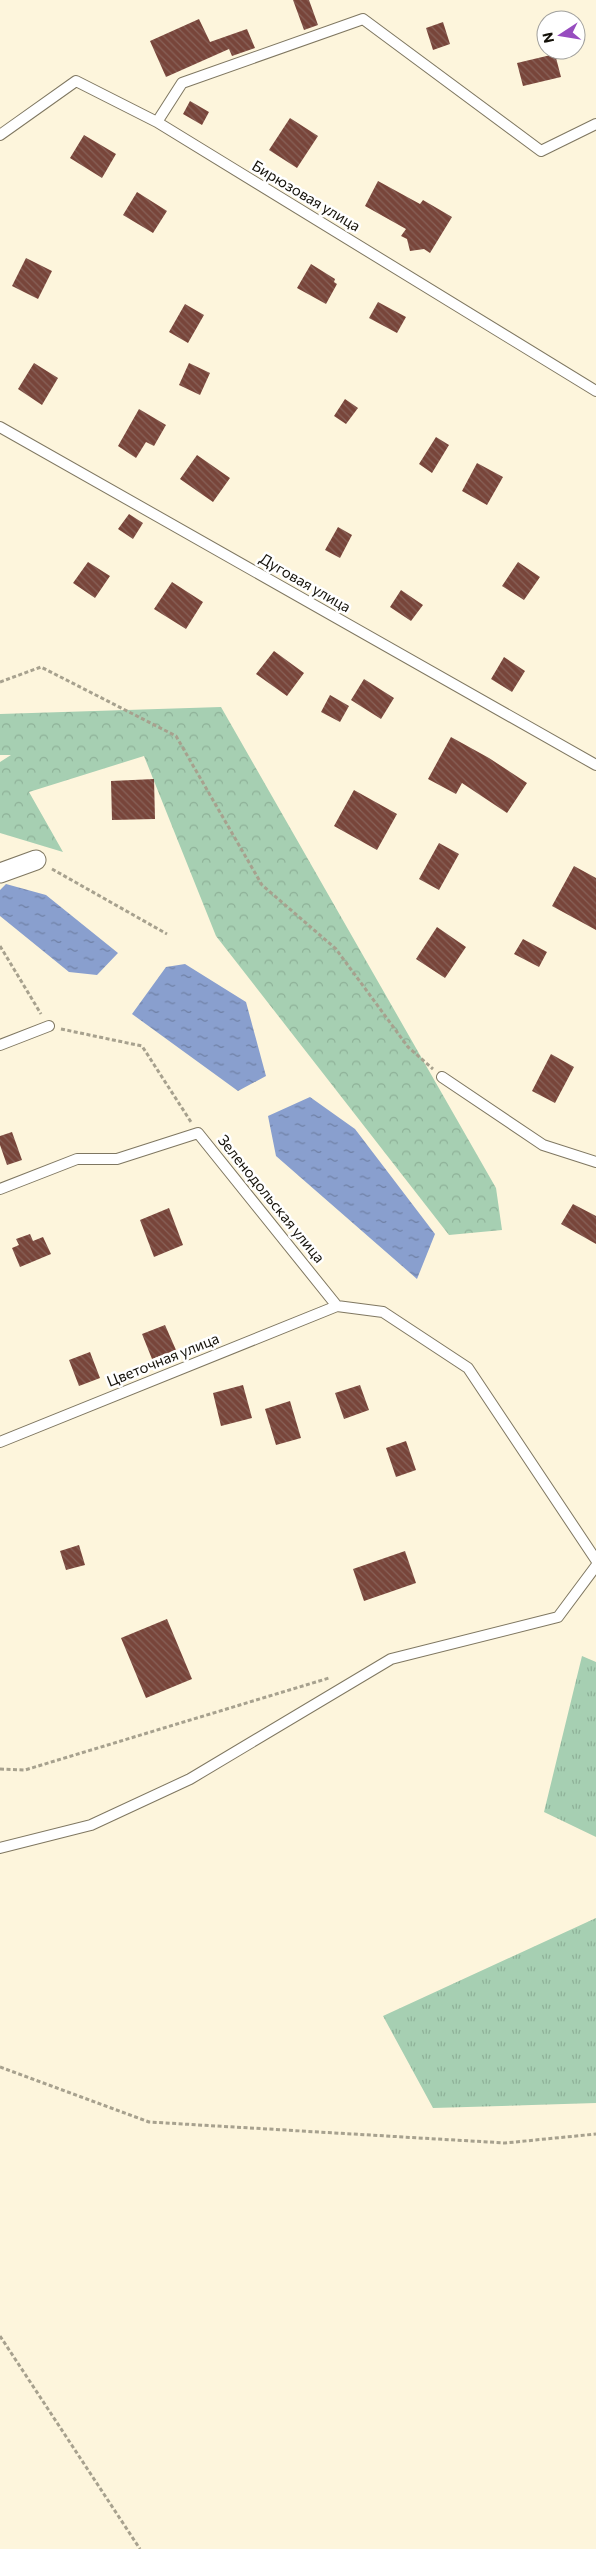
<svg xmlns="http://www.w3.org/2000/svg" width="596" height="2549" font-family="Commissioner,sans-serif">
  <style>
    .grass { fill: url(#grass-tufts) }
    .forest { fill: url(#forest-crowns) }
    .water { fill: url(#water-ripples) }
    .building { fill: url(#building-back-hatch) }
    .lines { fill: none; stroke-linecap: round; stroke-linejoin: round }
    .lane-casing { stroke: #7f7761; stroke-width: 12 }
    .street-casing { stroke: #7f7761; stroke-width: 21 }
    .path { stroke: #a7a18e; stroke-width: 3; stroke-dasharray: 4 2.5; stroke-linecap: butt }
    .lane { stroke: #fff; stroke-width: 10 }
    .street { stroke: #fff; stroke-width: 19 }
    .labels { text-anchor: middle; stroke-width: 5; stroke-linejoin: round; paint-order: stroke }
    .street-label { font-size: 15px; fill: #15120a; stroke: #fff }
  </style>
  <defs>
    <pattern id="grass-tufts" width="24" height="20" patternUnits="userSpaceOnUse" patternTransform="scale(1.25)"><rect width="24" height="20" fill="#a6cfb2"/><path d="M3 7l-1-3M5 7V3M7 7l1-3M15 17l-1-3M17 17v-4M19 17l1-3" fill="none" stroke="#8eb198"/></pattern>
    <pattern id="forest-crowns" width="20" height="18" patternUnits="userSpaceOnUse" patternTransform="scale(1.25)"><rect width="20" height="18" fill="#a6cfb2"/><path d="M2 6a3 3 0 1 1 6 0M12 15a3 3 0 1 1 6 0" fill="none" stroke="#8eb198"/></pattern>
    <pattern id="water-ripples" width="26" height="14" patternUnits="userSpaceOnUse" patternTransform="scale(1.25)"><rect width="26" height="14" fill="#899fce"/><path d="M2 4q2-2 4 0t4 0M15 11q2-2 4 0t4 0" fill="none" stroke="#6f80a5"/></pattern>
    <pattern id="building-back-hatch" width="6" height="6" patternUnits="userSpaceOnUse" patternTransform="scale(1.25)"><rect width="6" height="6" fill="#78453a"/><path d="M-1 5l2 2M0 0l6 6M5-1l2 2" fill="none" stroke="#886259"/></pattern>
  </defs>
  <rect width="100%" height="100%" fill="#fdf5dc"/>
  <path class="grass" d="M582,1656l14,6v175l-52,-25z
    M596,1918v185l-163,5 -50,-92z"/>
  <path class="forest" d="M221,707l275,481 6,42 -53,5 -233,-299 -72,-180 -115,36 34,60 -63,-19v-71l11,-7h-11v-41z"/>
  <path class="water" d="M6,884l40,11 72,58 -21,22 -28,-3 -69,-56v-26z
    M185,964l61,38 20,74 -28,15 -106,-77 34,-47z
    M310,1097l45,32 80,105 -18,45 -141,-123 -8,-40z"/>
  <path class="building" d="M293,0h16l9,25 -14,5z
    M199,19l11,23 37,-13 8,19 -23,8 -3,-7 -63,28 -16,-36z
    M443,22l7,22 -17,6 -7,-22z
    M555,54l6,23 -38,9 -6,-23z
    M190,101l19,11 -7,13 -19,-11z
    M290,118l28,18 -21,32 -28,-18z
    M84,135l32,19 -14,24 -32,-20z
    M378,181l42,23 3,-4 29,17 -22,36 -6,-4 -14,2 -3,-12 -6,-3 5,-7 -41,-23z
    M137,192l30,19 -14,22 -30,-18z
    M26,258l26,13 -14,28 -26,-13z
    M311,264l24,15 -1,3 3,2 -11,20 -29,-16z
    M378,302l28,15 -9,16 -28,-15z
    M185,304l19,11 -16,28 -19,-11z
    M34,363l24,15 -16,27 -24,-16z
    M189,363l21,10 -10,22 -21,-10z
    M345,399l13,9 -12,16 -12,-8z
    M139,409l27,16 -12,21 -8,-4 -10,16 -18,-12z
    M436,437l13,8 -17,28 -13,-9z
    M197,455l33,23 -17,24 -33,-23z
    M477,463l26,14 -16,28 -25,-14z
    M129,514l14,9 -10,16 -15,-10z
    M338,527l14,8 -12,23 -15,-8z
    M88,562l22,14 -15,22 -22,-15z
    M518,562l22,15 -16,23 -22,-14z
    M172,582l31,20 -17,27 -32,-20z
    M401,590l22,15 -12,16 -21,-14z
    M274,651l30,22 -17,23 -31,-22z
    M504,657l21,14 -13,21 -21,-13z
    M364,679l30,19 -13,21 -30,-19z
    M330,695l19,11 -9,16 -19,-10z
    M451,737l38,21 38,25 -20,30 -45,-30 -6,11 -28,-15z
    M154,779l1,40 -43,1 -1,-39z
    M354,790l43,24 -20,36 -43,-24z
    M439,843l20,11 -20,36 -20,-11z
    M574,866l22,12v52l-44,-24z
    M437,927l29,20 -21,31 -29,-19z
    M523,939l24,13 -8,15 -25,-13z
    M551,1054l23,13 -19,36 -23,-12z
    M12,1132l10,28 -15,5 -7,-20v-9z
    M573,1204l23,12v28l-35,-20z
    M169,1208l14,37 -29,12 -14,-37z
    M30,1234l3,7 10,-4 8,17 -31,13 -8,-19 7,-3 -3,-6z
    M165,1325l11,25 -24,9 -10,-25z
    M90,1352l10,26 -21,8 -10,-26z
    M243,1385l9,33 -31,8 -8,-33z
    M360,1385l9,25 -25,9 -9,-26z
    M290,1401l11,37 -25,7 -11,-36z
    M406,1441l10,29 -20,7 -10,-29z
    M79,1545l6,20 -19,5 -6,-19z
    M405,1551l11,32 -52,18 -11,-32z
    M167,1619l25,60 -46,19 -25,-60z"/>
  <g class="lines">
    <g class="lane-casing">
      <path id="lane" d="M157,122l25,-39 181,-64 178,132 55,-27
        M0,135l76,-54 81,41 439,269
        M0,427l596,338
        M0,1045l49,-19
        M442,1077l101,68 53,17
        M0,1189l77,-30h40l81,-26 139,173
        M0,1442l337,-136 46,6 85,56 128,192
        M0,1848l91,-23 99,-46 201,-120 167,-42 38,-51"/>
    </g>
    <g class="street-casing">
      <path id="street" d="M0,873l36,-13"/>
    </g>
    <path class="path" d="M0,682l41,-15 135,69 86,149 74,64 72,98 25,22
      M52,869l115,65
      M0,946l41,68
      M61,1029l81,17 49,76
      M0,1769l25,1 304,-92
      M0,2067l149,55 356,21 91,-9
      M0,2336l140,213"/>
    <use href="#lane" class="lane"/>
    <use href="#street" class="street"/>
  </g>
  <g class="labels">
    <g class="street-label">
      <text transform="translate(306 196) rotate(31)" y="5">Бирюзовая улица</text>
      <text transform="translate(305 583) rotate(30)" y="5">Дуговая улица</text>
      <text transform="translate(271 1199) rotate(51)" y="5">Зеленодольская улица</text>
      <text transform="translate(163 1360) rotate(-22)" y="5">Цветочная улица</text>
    </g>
  </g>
  <g transform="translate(561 35) rotate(258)"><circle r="24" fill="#ffffff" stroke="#a1a09d"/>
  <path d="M0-4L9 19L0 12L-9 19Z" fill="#974dbf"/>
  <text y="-8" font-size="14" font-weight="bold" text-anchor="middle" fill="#15120a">N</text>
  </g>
</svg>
